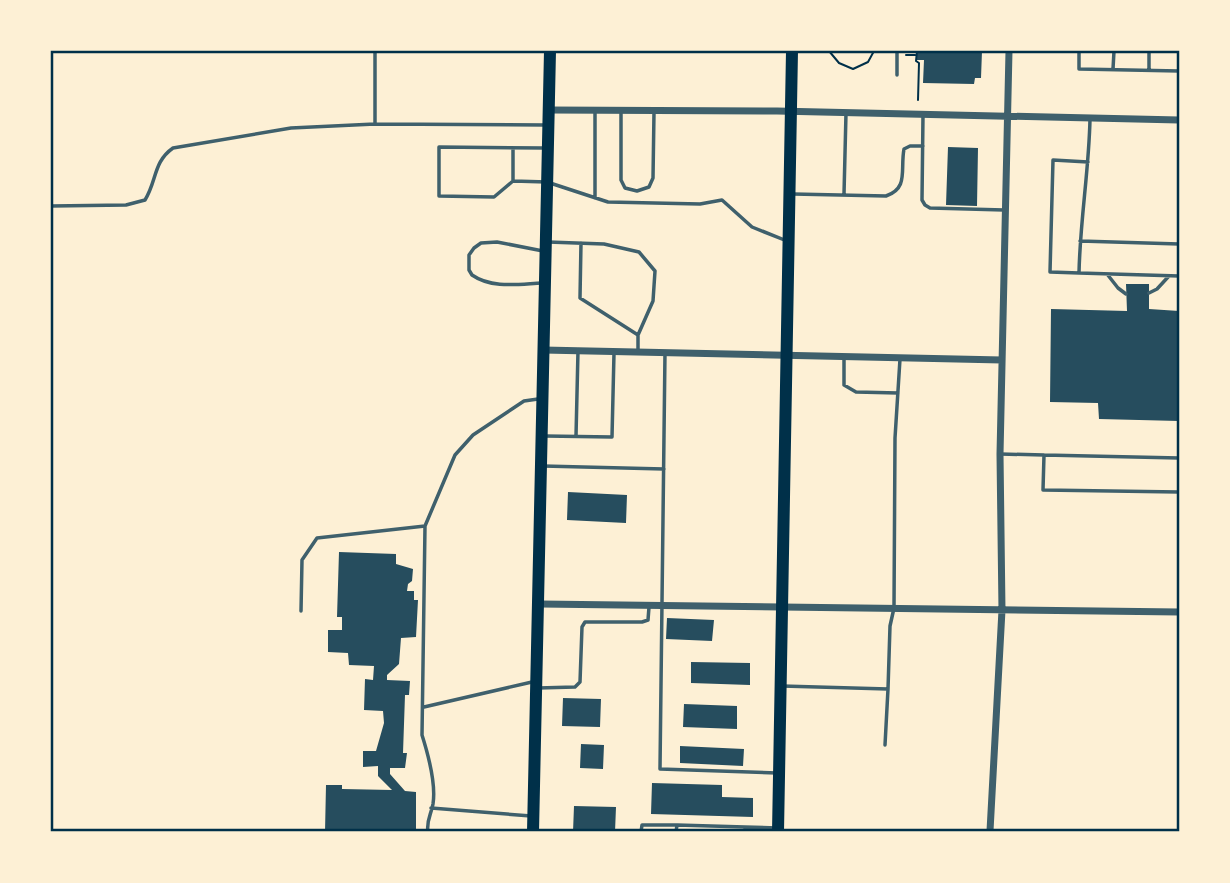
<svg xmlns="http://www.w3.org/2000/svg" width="1230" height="883" font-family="Cabin,sans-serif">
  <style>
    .building { fill: #264d5e }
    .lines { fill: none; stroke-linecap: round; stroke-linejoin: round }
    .path { stroke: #003049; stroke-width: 2 }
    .service { stroke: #3f606c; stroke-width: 3.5 }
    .minor { stroke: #3f606c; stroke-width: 7 }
    .primary { stroke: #003049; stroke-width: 12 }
    .neatline { fill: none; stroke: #003049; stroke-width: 2.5 }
  </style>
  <rect width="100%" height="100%" fill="#fdf0d5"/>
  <path class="building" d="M917,51h65l-1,27h-6l-1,6 -51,-1 1,-23h-7z
    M948,147l30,1 -1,58 -31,-1z
    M1126,284h23v25l30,2v110l-80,-2 -1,-16 -48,-1 1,-93 76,2z
    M568,492l59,3 -1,28 -59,-3z
    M339,552l57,2v10l17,5 -1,12 -4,3 -1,7h7v9h4l-2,37 -15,1 -2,26 -12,11v5l23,1 -1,14h-4l-2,58h4l-2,15h-15v6l15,17 11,1v40h-91l1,-47h16v4l50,1 -14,-14v-10l-15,1v-16h13l8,-28 -1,-12 -19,-1 1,-31 8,1 1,-14 -25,-1 -1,-12 -20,-1v-22h14v-13h-5z
    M667,618l47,2 -2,21 -46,-2z
    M691,662l59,1v22l-59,-2z
    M563,698l38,1 -1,28 -38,-1z
    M684,704l53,2v23l-54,-2z
    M581,744l23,1 -1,24 -23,-1z
    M680,746l64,3 -1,17 -63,-3z
    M652,783l70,2v12l31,1v19l-102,-3z
    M574,806l42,1 -1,25h-42z"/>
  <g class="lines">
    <path class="path" d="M829,51l10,12 14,6 15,-7 6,-11
      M917,51l-1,10 3,2 -1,37
      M906,55h9"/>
    <path class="service" d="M375,51v73l170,1
      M1079,51v18l100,2
      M1113,69l1,-18
      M1149,70v-19
      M897,75v-24
      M621,112v68l4,8 12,3 12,-4 4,-9 1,-66
      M923,115l-1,85 3,5 5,3 74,2
      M1090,119c-1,51 -10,102 -11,154l100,3
      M544,148l-105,-1v49l55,1 19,-16 34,1 61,20 92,2 22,-4 30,27 35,14
      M513,181v-33
      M793,194l93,2c23,-8 14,-26 18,-47l6,-3h13
      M844,194l2,-81
      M595,198v-86
      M51,206l75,-1 19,-5c12,-19 8,-38 28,-52l118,-20 84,-4
      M1080,241l99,3
      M548,242l56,2 35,8 16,19 -2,30 -15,34v17
      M581,243l-1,55 58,37
      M1079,273l-29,-1 3,-112 35,2
      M1107,274l11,14 8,6
      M542,283c-23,1 -50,6 -70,-8l-3,-5v-15l5,-7 7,-5 16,-1 46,9
      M1149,293l8,-4 12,-13
      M665,352l-5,417 117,4
      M844,356v29l12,7 42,1
      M545,436l67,1 2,-84
      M576,436l2,-85
      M1000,454l44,1
      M1179,458l-135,-3 -1,35 136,2
      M543,466l121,3
      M301,611l1,-51 15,-22 108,-12
      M782,686l106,3 2,-63 4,-18 1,-170 5,-79
      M538,688l37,-1 5,-5 2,-55 3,-5h57l6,-2 1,-13
      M424,707l108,-25
      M885,745l3,-56
      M431,808l100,8
      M677,825l68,2
      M428,832c-2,-11 3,-17 5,-28 3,-19 -5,-50 -11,-69l3,-209 30,-71 18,-20 51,-34 14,-2
      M641,832l1,-7h35l-1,7
      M745,832v-5l32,1"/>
    <path class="minor" d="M549,110l228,1 402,9
      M543,350l459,10
      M540,604l639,8
      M990,831l12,-221 -2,-156 9,-403"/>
    <path class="primary" d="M533,832l17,-781
      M778,832l14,-781"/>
  </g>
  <rect width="1230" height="883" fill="none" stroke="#fdf0d5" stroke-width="105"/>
  <rect x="52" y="52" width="1126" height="778" class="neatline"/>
</svg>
